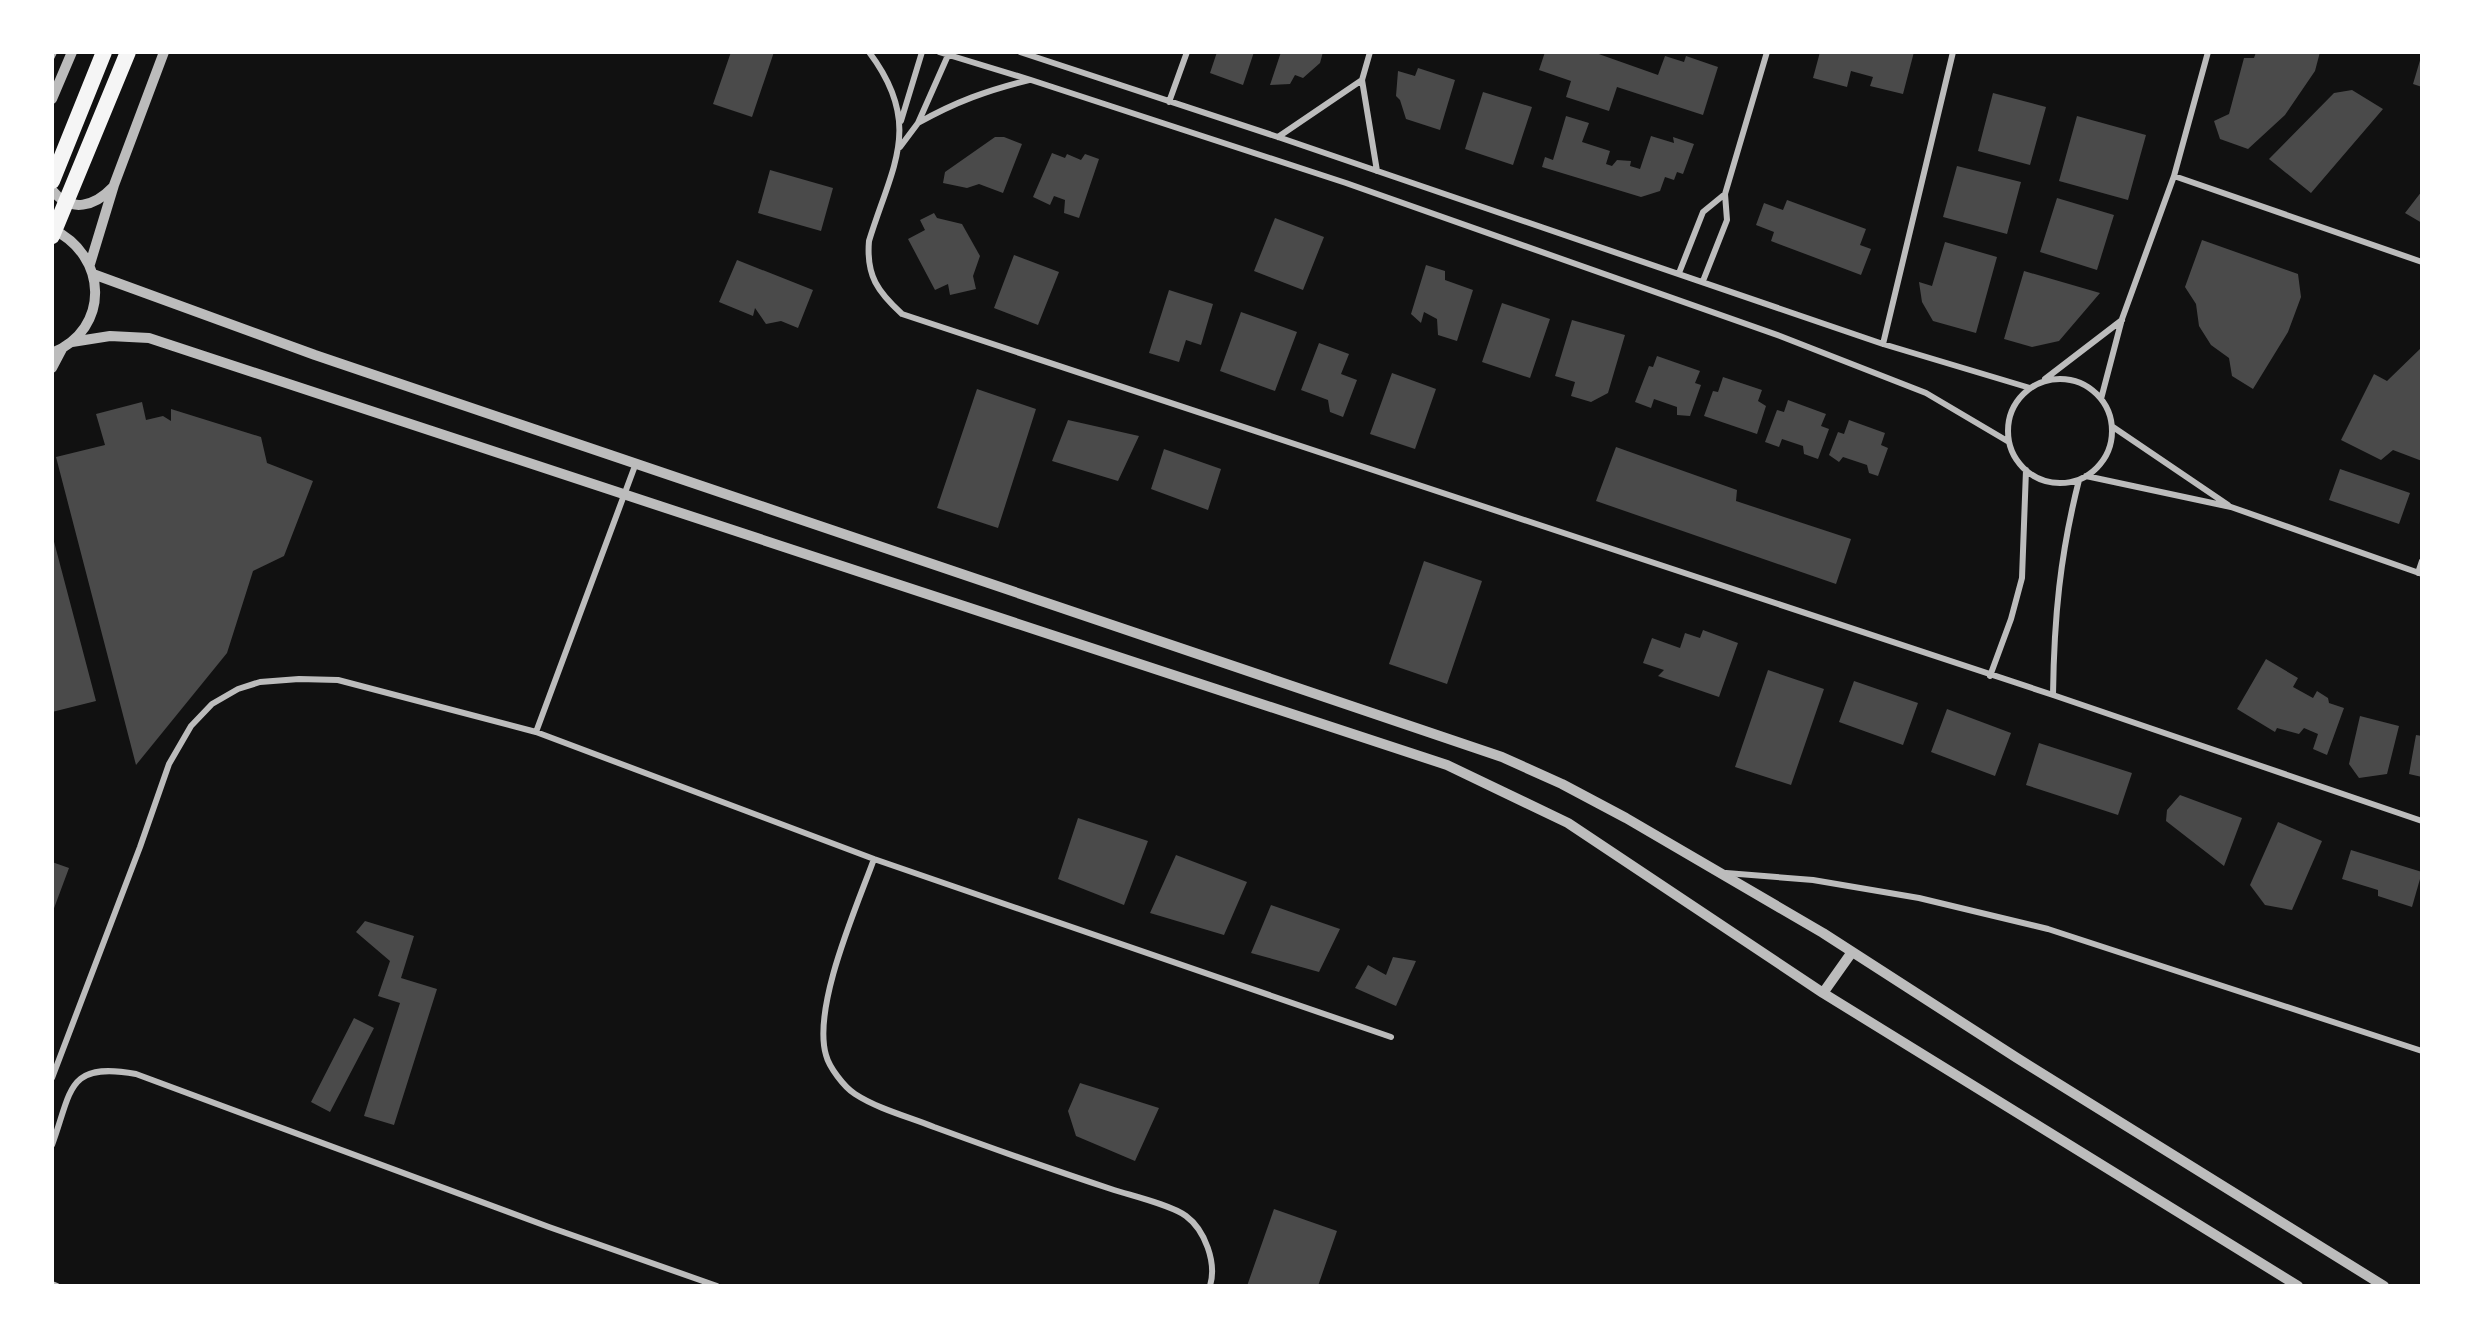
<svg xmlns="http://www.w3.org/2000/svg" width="2474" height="1338" font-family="'Exo 2',sans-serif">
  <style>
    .building { fill: #4a4a4a }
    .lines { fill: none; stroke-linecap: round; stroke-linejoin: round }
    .service { stroke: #bcbcbc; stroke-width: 4.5 }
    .minor { stroke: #bcbcbc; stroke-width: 6 }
    .tertiary { stroke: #bcbcbc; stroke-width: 10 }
    .trunk { stroke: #f5f5f5; stroke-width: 16 }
  </style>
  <rect width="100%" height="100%" fill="#111"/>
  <path class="building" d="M731,52h43l-22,65 -39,-13z
    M1217,52h37l-11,33 -33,-12z
    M1281,52h42l-3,11 -17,15 -8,-3 -5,9 -20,1z
    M1545,52h48l65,23 7,-19 19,6 2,-6 32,11 -15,48 -86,-28 -8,24 -43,-14 5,-16 -32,-11z
    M1820,52h94l-11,42 -33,-8 3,-9 -22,-6 -4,16 -34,-9z
    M2256,52h64l-5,19 -30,44 -37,34 -28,-10 -6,-18 15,-7 15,-56h10z
    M2421,57h1v30l-9,-3z
    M1418,68l37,12 -15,50 -34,-11 -6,-19 -4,-4 2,-25 17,5z
    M2352,90l31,19 -72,84 -42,-34 65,-66z
    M1483,92l49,15 -19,58 -48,-16z
    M1993,93l53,14 -16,58 -52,-14z
    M1566,116l23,7 -7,19 28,9 -4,13 6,2 5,-6 14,1 -1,5 10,3 11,-33 23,7 -1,-6 21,7 -11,30 -6,-2 -3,8 -9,-3 -5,14 -19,6 -99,-30 3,-10 8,3z
    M2077,116l69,19 -18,65 -69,-19z
    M995,137h9l18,7 -19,49 -24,-9 -12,4 -24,-5 2,-11z
    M1052,153l13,5 2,-4 14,6 4,-6 14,5 -20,59 -15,-5 1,-13 -11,-4 -4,9 -17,-8z
    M1957,166l64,16 -14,52 -64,-17z
    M770,170l63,18 -12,43 -63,-18z
    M2422,191v32l-17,-10z
    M2057,198l57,17 -17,55 -57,-18z
    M1787,200l79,29 -6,16 11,4 -10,26 -90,-34 3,-9 -18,-7 8,-22 19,7z
    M934,213l3,5 25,6 18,32 -7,20 3,13 -26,6 -2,-11 -13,6 -27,-51 17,-9 -5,-10z
    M1275,218l49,19 -21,53 -49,-19z
    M2202,240l96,34 3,23 -13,35 -35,57 -21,-13 -3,-18 -18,-13 -12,-19 -3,-22 -11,-17z
    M1945,242l52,15 -21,76 -43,-12 -11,-19 -3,-20 13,4z
    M1014,255l45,17 -21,53 -44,-17z
    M737,260l76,30 -15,38 -17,-7 -15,3 -11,-16 -2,8 -34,-14z
    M1426,265l19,6v9l28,10 -16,51 -19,-6 -1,-16 -13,-7 -3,11 -10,-9z
    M2024,271l76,22 -41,48 -27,6 -28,-8z
    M1169,290l44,14 -12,41 -15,-5 -7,22 -30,-9z
    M1502,303l48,16 -20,59 -48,-16z
    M1241,312l56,20 -22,59 -55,-20z
    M1572,320l53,15 -17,58 -17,9 -20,-6 4,-14 -20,-6z
    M1319,343l30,11 -8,20 16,6 -14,37 -13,-5 -2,-12 -27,-10z
    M2422,347v114l-29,-11 -12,10 -40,-20 33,-66 13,7z
    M1657,356l43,15 -5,12 6,2 -11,31 -13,-1v-8l-23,-8 -3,9 -16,-6 14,-36 4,1z
    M1392,373l44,16 -21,60 -45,-15z
    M1723,377l39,13 -4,11 8,5 -9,28 -53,-18 9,-25 5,1z
    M977,389l59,20 -38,119 -61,-20z
    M1788,400l38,14 -5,12 8,3 -11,30 -14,-5 -1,-8 -21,-7 -3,8 -14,-5 12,-32 7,2z
    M142,402l4,18 17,-4 8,5v-12l90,28 6,26 46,18 -29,75 -31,15 -26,82 -91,112 -80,-308 49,-12 -9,-31z
    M1068,420l71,16 -21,45 -66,-20z
    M1849,420l36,13 -4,12 7,3 -10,28 -9,-3 -2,-8 -24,-8 -4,5 -10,-7 9,-23 6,2z
    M1616,447l121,43 -1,11 115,38 -15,45 -240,-83z
    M1164,449l57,20 -13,41 -57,-21z
    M2340,469l70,24 -11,31 -70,-24z
    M52,534l44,167 -44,11z
    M1424,561l58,20 -35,103 -58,-20z
    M1703,630l35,13 -19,54 -61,-21 6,-6 -21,-7 9,-25 28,10 5,-15 15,5z
    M2266,659l32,19 -5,9 20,11 4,-7 11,7 1,5 15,5 -17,47 -14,-6 5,-15 -14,-6 -5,6 -22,-6 -2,4 -38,-23z
    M1768,670l56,19 -33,96 -56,-18z
    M1854,681l64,22 -15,42 -64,-23z
    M1947,709l64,24 -16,43 -64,-24z
    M2360,716l39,10 -12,48 -28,4 -10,-14z
    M2416,735l6,1v41l-13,-3z
    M2039,743l93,30 -14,42 -92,-30z
    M2180,795l62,23 -18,48 -58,-45 1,-11z
    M1078,818l70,23 -24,64 -66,-26z
    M2278,822l44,19 -30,69 -27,-5 -15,-20z
    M2351,850l71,22 -10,35 -34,-11v-6l-36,-11z
    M1176,855l71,27 -23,53 -74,-22z
    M52,862l17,6 -16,43h-1z
    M1271,905l69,24 -21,43 -68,-19z
    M365,921l49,15 -13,42 36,11 -43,136 -30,-9 36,-113 -22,-7 12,-35 -34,-29z
    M1393,957l23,4 -20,45 -41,-18 13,-23 18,10z
    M354,1018l20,10 -44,84 -19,-10z
    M1080,1083l79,25 -24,53 -59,-25 -8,-25z
    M1274,1209l63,22 -19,55h-71z"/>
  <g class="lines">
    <path class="service" d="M52,58l3,-6"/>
    <path class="minor" d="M869,52c55,73 23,114 0,189 -3,35 9,51 33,73l1151,381 369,126
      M939,52l92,28 315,103 434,153 146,57 83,49
      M1020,52l258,85 605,207 147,44
      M1370,52l-8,28 15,91
      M1169,102l18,-50
      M901,121l21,-69
      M918,123c37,-21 70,-33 111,-43
      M1278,137l84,-57
      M900,147l18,-24 31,-70
      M2174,176l248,86
      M1679,273l24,-61 22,-18
      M1703,281l24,-61 -2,-26 42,-142
      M1883,344l70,-292
      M2008 431a52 52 0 1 1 104 0a52 52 0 1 1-104 0Z
      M2045,379l77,-59
      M2101,399l21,-80 52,-143 34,-124
      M2113,427l115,78
      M2086,476l145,31 191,67
      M2418,573l4,-12
      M1990,676l21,-57 11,-41 4,-108
      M2053,695c1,-77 7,-140 26,-215
      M536,732l100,-269
      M874,859c-17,47 -62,148 -48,196 3,12 18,32 29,39 23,15 54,23 79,33 60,22 119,43 180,63 19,6 57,15 72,26 19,14 31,47 24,70
      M1726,873l87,7 106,18 129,31 374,122
      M52,1078l88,-231 29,-83 22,-38 21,-22 26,-15 22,-7 39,-3 39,1 198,52 338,127 517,178
      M52,1145c20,-54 14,-84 84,-71l413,153 168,59
      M52,1284l5,2"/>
    <path class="tertiary" d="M52,99l20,-47
      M52,190c19,24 43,16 61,-3
      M52,229c56,26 59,100 0,124
      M90,264l24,-79 50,-133
      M93,274l222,81 1187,402 60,27 64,34 197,115 194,125 367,228
      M72,342l38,-6 39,2 1298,427 121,58 255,170 475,293
      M52,368l10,-19
      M1823,993l29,-41"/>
    <path class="trunk" d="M52,181l52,-129
      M52,236l76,-184"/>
  </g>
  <rect width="2474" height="1338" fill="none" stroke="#ffffff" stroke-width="108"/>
</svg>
